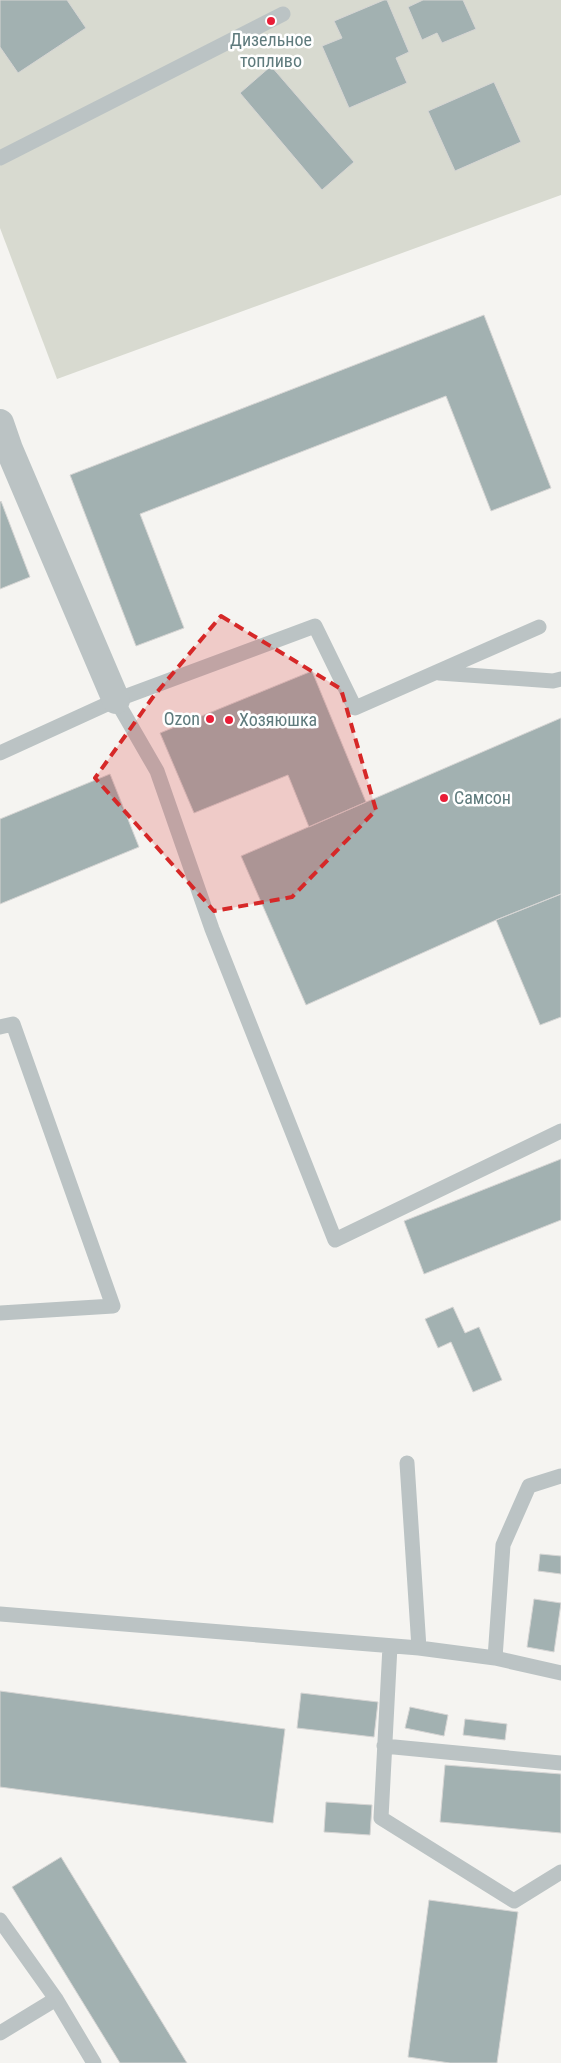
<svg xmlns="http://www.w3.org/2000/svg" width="561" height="2063" font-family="'Roboto Condensed',sans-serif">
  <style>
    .green { fill: #d8dad0 }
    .building { fill: #a2b1b1; stroke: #d6d5d4 }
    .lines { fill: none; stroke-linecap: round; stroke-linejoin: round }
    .service { stroke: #bbc3c4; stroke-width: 15 }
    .minor { stroke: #bbc3c4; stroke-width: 28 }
    .marked { fill: #d62828; fill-opacity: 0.2; stroke: #d62828; stroke-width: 4; stroke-dasharray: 10 6; stroke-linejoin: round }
    .poi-dot { fill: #e91d37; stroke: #fff; stroke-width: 2 }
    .labels { text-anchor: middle; stroke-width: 5; stroke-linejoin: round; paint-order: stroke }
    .poi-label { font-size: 18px; fill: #5f7b7d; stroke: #fff; text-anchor: start }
  </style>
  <rect width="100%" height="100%" fill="#f5f4f1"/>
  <path class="green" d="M0,0h561v195l-504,184 -57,-151z"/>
  <path class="building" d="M0,0h67l19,28 -68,45 -18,-26z
    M384,0h3l22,52 -13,6 11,25 -58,25 -27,-62 20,-8 -8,-17z
    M423,0h40l13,29 -34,14 -5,-10 -15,7 -14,-33z
    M271,66l83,96 -32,28 -82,-97z
    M494,82l27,60 -66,29 -27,-60z
    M484,315l67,173 -60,23 -45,-115 -306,118 44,114 -48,18 -66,-171z
    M1,501l29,76 -30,12v-87z
    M312,671l54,131 -57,25 -21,-52 -94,38 -34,-80z
    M561,718v176l-65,26 -190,85 -65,-149z
    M110,774l29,73 -139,57v-85z
    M561,894v123l-21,8 -44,-105z
    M561,1159v61l-137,54 -20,-53z
    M453,1307l12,26 14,-6 23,53 -29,12 -22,-50 -13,6 -13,-29z
    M540,1554l21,2v18l-23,-3z
    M534,1599l27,4 -7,49 -27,-5z
    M0,1691l285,38 -12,94 -273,-36z
    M301,1693l77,9 -4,35 -77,-9z
    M410,1707l38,8 -4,21 -39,-8z
    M465,1719l42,5 -2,16 -42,-5z
    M445,1765l116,9v59l-121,-11z
    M326,1802l46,3 -2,30 -46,-3z
    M61,1857l126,206h-67l-108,-176z
    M429,1900l89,12 -21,151h-47l-42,-6z"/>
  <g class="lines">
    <path class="service" d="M0,158l283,-144
      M439,673l114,8 8,-2
      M116,700l41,71 55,158 123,311 226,-109
      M0,753l116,-53 199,-74 40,82 184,-81
      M0,1027l13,-3 100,282 -113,7
      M407,1463l12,185
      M0,1614l419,34 76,10 66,15
      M390,1646l-9,172 133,83 47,-29
      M495,1658l8,-113 26,-59 32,-10
      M384,1746l177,17
      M0,1920l56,79 38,64
      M0,2033l56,-34"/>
    <path class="minor" d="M0,423l9,26 107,251"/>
  </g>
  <path class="marked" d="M221,616l120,73 35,121 -84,87 -78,14 -119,-133 58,-81z"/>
  <g class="poi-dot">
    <circle cx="271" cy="21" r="5"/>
    <circle cx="210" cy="719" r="5"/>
    <circle cx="229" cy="720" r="5"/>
    <circle cx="444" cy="798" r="5"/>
  </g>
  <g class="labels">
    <g class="poi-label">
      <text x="271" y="46" text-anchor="middle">Дизельное<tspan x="271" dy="21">топливо</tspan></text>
      <text x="200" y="725" text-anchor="end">Ozon</text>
      <text x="239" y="726">Хозяюшка</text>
      <text x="454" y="804">Самсон</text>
    </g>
  </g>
</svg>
